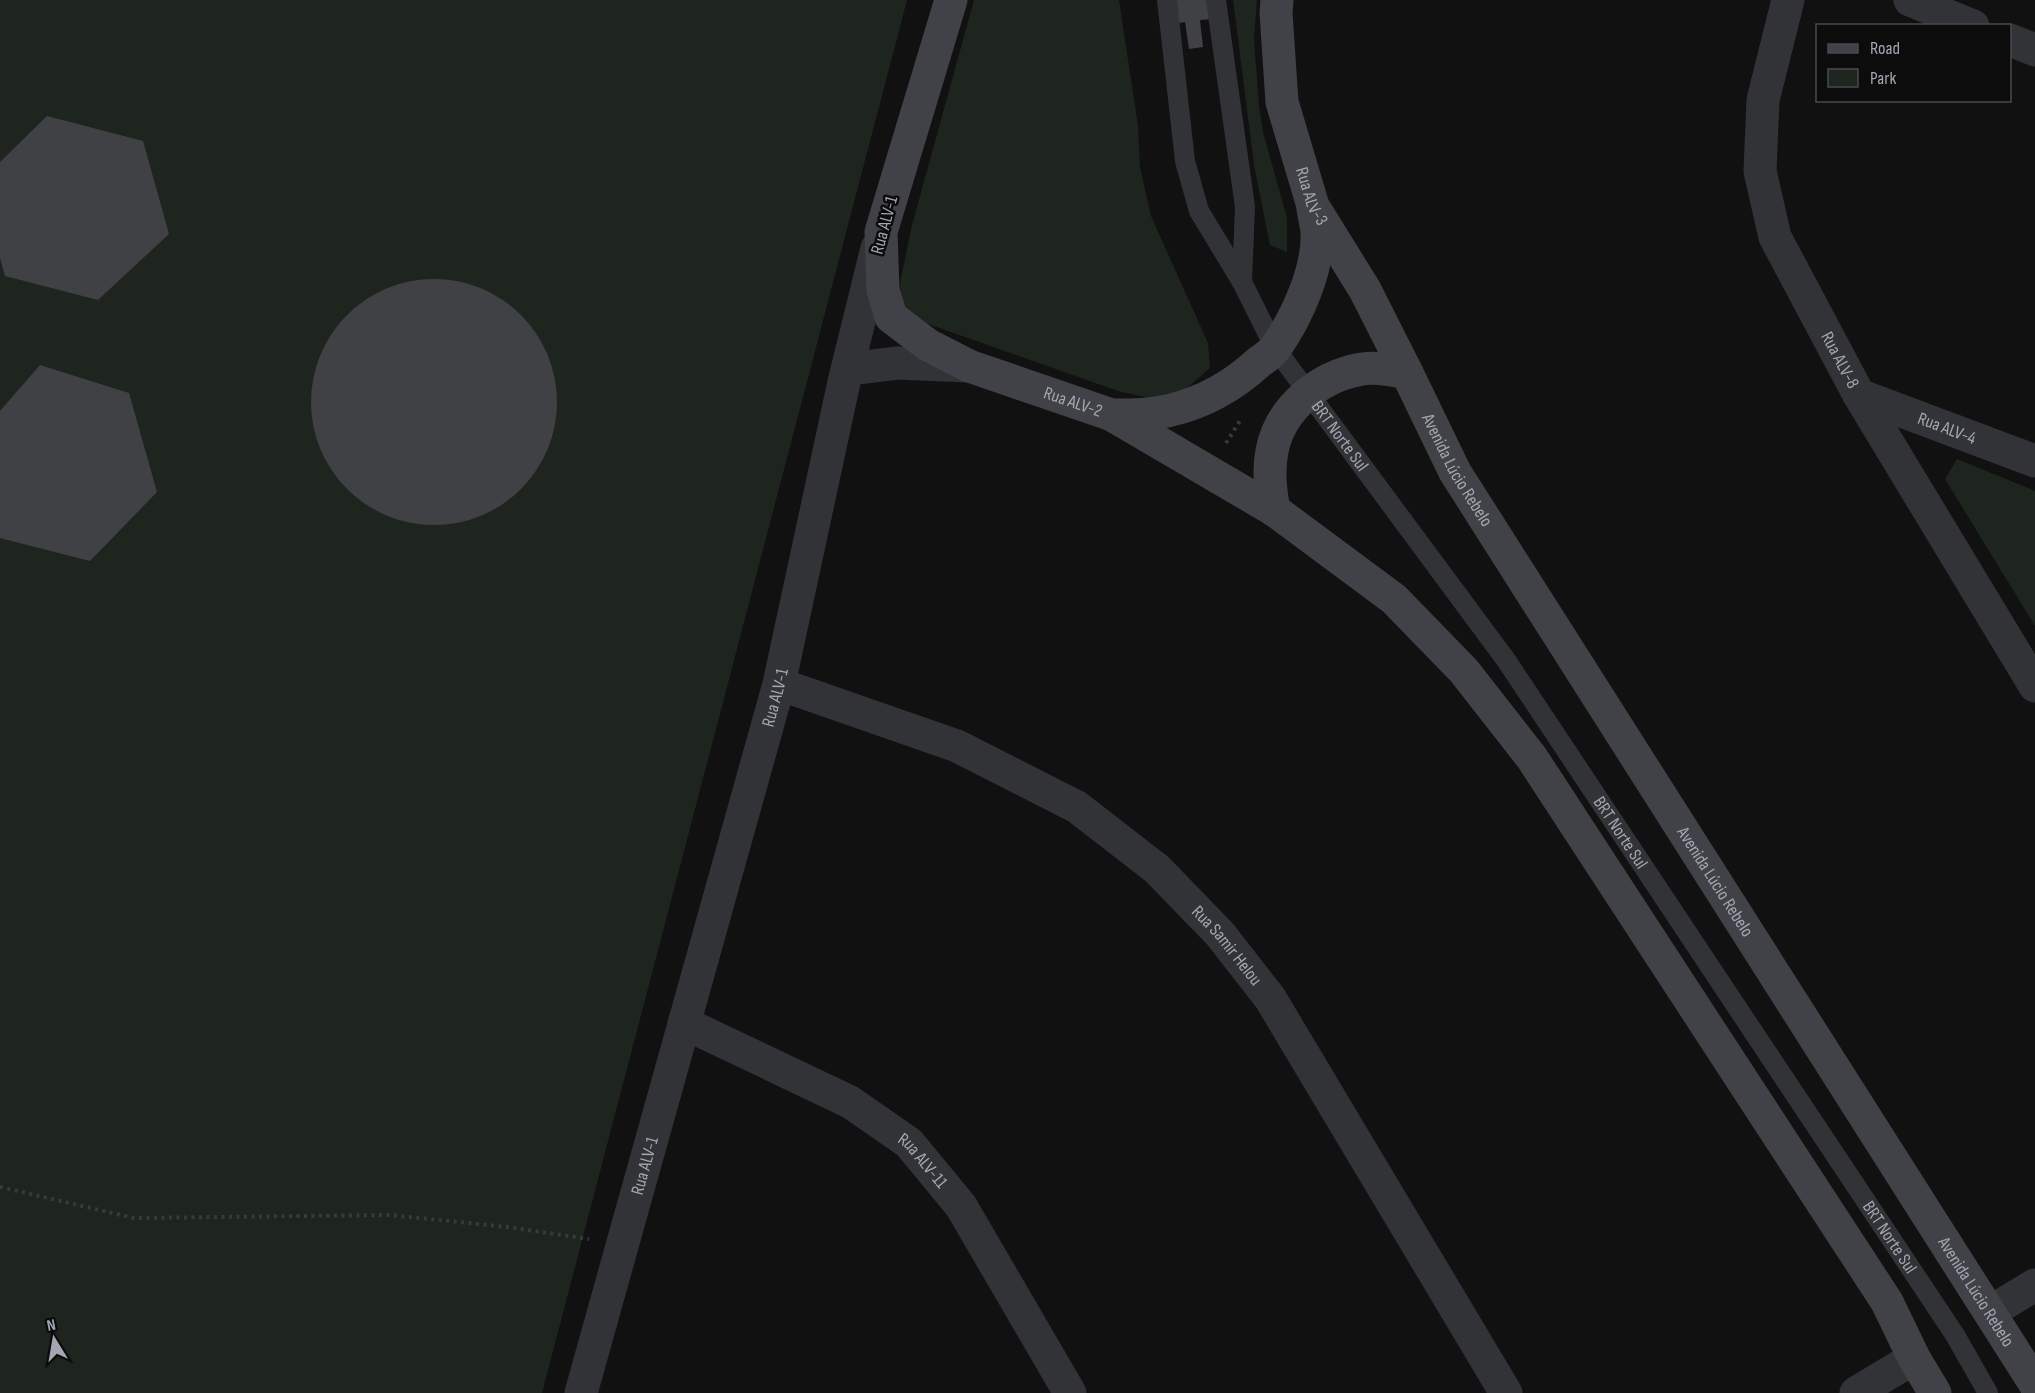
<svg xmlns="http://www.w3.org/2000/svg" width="2035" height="1393" font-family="'Sofia Sans Condensed',sans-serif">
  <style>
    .green { fill: #1e251f }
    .building { fill: #404145 }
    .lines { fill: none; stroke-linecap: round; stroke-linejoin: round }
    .path { stroke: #383a3e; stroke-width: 4; stroke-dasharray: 3 4.5; stroke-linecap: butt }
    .service { stroke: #323337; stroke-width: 20 }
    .minor { stroke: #323337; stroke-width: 33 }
    .secondary { stroke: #414247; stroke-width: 33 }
    .labels { text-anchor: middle; stroke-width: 5; stroke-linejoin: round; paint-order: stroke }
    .street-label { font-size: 18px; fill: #a3a7b2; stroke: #0c0c0d }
  </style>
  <rect width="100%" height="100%" fill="#111112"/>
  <path class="green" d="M0,0h907l-365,1393h-542z
    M974,0h145l19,126 2,41 11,49 57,127 2,25 -24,21 -36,9 -32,-7 -201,-71 -15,-14 -2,-23 12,-58z
    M1233,0h24l-3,39 5,67 4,26 24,86v34l-17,-7 -16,-80z
    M1957,459l78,32v135l-90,-147z"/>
  <path class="building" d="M1171,0h41l2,19 -14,1 3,27 -14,2 -4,-27 -11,2z
    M47,116l96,25 26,93 -71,66 -93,-24 -5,-18v-96z
    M311 402a123 123 0 1 1 246 0a123 123 0 1 1-246 0Z
    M40,365l89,28 28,99 -67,69 -90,-23v-127z"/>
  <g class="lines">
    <path class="path" d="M1226,443l15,-24
      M0,1187l134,31 256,-3 117,12 82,12"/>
    <g class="service">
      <path id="s1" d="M1167,0l18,161 14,50 43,71 33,66 231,312 449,675 33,58"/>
      <path d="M1216,0l29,207 -3,75"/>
    </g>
    <g class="minor">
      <path id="s2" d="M1788,0l-25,100 -3,71 15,66 84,158 176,291"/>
      <path d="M1910,0l63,26"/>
      <path d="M2010,40l25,10"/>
      <path d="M849,369l49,-6 71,3"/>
      <path id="s3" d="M1859,395l176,66"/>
      <path id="s4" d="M779,684l178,62 120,61 80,62 63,65 50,64 236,395"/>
      <path id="s5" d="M684,1023l166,79 59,41 52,63 109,187"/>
      <path d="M1990,1312l45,-27"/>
      <path id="s6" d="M581,1393l198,-709 65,-302 33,-134"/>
      <path d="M1856,1393l58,-35"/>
    </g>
    <g class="secondary">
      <path id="s7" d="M951,0l-70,232 2,58 8,27 37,28 41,21 143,49 162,95 120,89 70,72 68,87 355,544 27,56 21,35"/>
      <path id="s8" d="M1277,0l-1,13 6,89 31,104 52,84 42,83 48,99 580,912"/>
      <path d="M1112,415c20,0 40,0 59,-5 34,-8 63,-25 88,-48 6,-4 13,-9 17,-15 21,-30 43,-78 41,-116 -1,-7 -3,-15 -4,-22"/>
      <path d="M1274,510c-4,-20 -6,-39 -2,-59 8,-43 48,-75 90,-82 15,-2 30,1 45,4"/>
    </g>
  </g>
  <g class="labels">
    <g class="street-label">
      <text dy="6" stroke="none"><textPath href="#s8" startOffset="201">Rua ALV-3</textPath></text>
      <text transform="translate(884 225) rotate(-75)" y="6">Rua ALV-1</text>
      <text dy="6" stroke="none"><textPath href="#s2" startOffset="381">Rua ALV-8</textPath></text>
      <text dy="6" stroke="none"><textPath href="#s7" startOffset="531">Rua ALV-2</textPath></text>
      <text dy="6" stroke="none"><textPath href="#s3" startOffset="94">Rua ALV-4</textPath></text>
      <text dy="6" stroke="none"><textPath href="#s1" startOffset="480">BRT Norte Sul</textPath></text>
      <text dy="6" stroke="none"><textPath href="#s8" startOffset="512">Avenida Lúcio Rebelo</textPath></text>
      <text dy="6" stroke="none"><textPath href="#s6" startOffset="722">Rua ALV-1</textPath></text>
      <text dy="6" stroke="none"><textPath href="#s1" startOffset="966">BRT Norte Sul</textPath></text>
      <text dy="6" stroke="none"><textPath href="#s8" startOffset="998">Avenida Lúcio Rebelo</textPath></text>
      <text dy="6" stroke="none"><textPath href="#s4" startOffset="528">Rua Samir Helou</textPath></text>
      <text dy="6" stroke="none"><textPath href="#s5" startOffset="278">Rua ALV-11</textPath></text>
      <text dy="6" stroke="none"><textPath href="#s6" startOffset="236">Rua ALV-1</textPath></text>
      <text dy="6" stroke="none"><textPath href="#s1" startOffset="1452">BRT Norte Sul</textPath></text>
      <text dy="6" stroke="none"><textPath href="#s8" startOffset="1484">Avenida Lúcio Rebelo</textPath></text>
    </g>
  </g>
  <rect x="1816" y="24" width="195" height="78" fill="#0c0c0d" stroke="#484a4f" stroke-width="1.5"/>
  <rect x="1828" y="44" width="30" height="9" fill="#414247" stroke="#484a4f" stroke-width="1.5"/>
  <text x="1870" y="54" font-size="18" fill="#a3a7b2">Road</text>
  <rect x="1828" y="69" width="30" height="18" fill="#1e251f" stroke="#484a4f" stroke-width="1.5"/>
  <text x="1870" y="84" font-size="18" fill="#a3a7b2">Park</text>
  <g transform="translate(54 1339) rotate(349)" stroke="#0c0c0d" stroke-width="4.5" paint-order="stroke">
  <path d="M0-4.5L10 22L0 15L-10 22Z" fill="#a3a7b2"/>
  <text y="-9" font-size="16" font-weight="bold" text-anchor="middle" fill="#a3a7b2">N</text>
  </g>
</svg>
